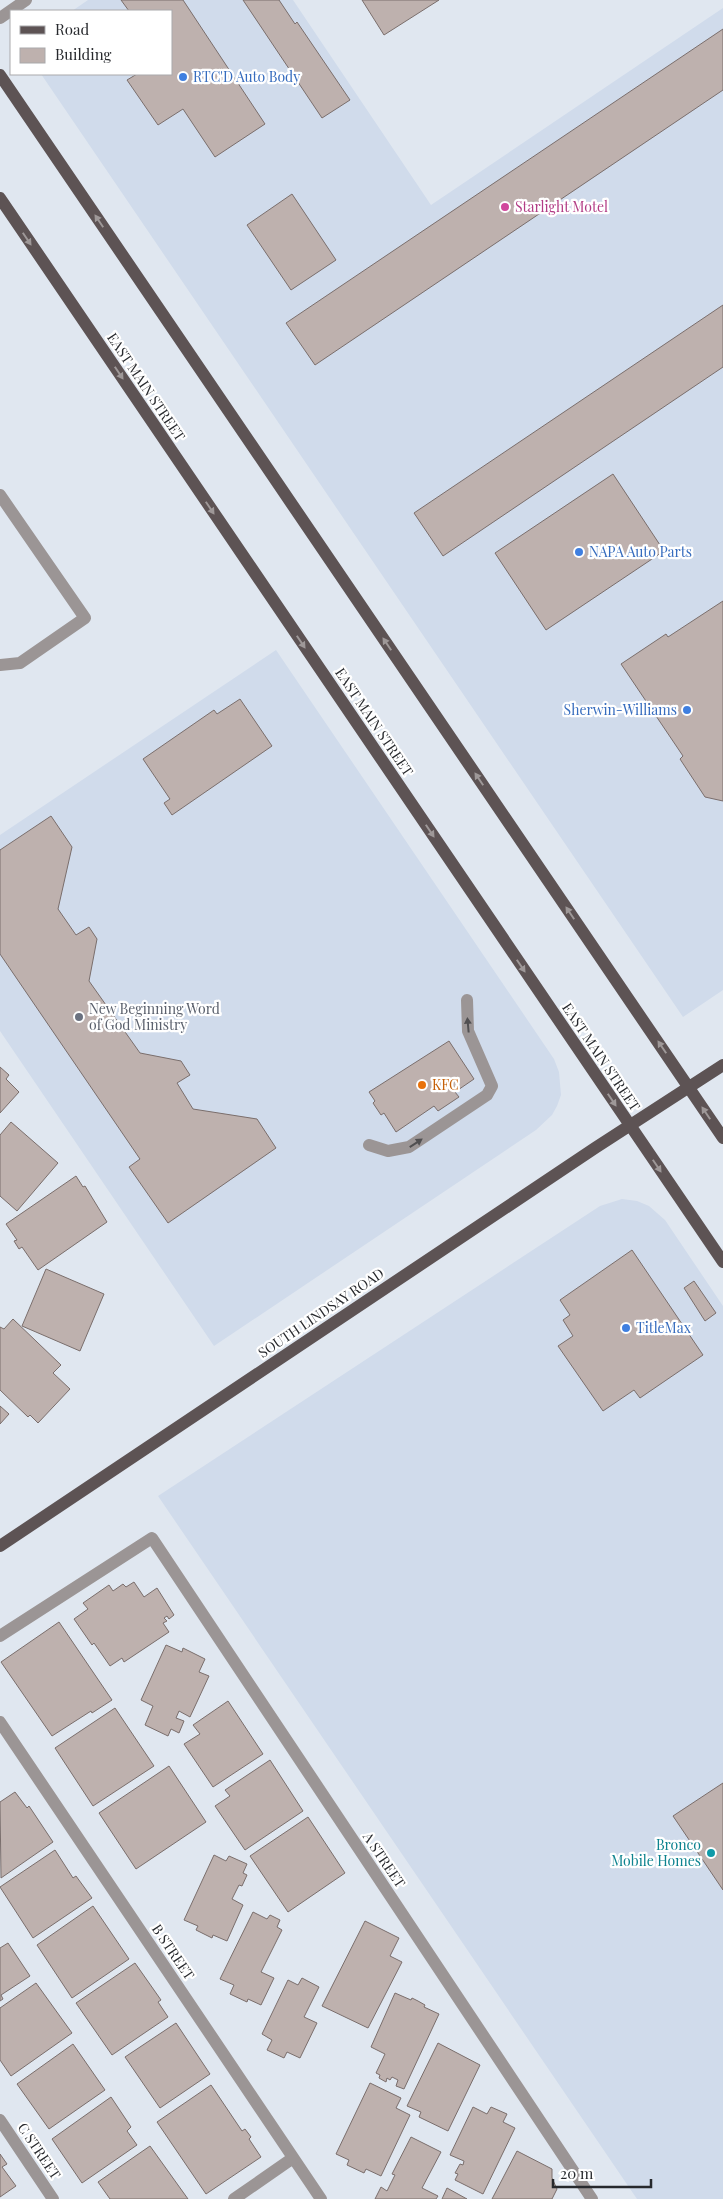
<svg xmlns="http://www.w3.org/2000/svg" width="723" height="2199" font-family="'Playfair Display',serif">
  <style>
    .built { fill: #d0dbeb }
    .building { fill: #beb1ae; stroke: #7a6e6c }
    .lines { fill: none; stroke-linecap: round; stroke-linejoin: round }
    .minor { stroke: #9b9595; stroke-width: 12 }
    .major { stroke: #5d5354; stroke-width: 12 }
    .oneway { fill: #9e9898 }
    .oneway2 { fill: #504f51 }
    .shop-dot { fill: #3f7fe0; stroke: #fff; stroke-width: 2 }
    .hotel-dot { fill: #d1479c; stroke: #fff; stroke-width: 2 }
    .worship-dot { fill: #6b7280; stroke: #fff; stroke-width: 2 }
    .food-dot { fill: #e8710a; stroke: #fff; stroke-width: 2 }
    .culture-dot { fill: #0f9aa8; stroke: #fff; stroke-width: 2 }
    .labels { text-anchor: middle; stroke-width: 4.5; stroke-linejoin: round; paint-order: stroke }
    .shop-label { font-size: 14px; fill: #366cbe; stroke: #fff; text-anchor: start }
    .hotel-label { font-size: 14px; fill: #b23c85; stroke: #fff; text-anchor: start }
    .street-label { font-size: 14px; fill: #27292d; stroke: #fff }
    .worship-label { font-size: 14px; fill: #5b616d; stroke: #fff; text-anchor: start }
    .food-label { font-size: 14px; fill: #c56008; stroke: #fff; text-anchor: start }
    .culture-label { font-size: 14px; fill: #0d838f; stroke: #fff; text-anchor: end }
  </style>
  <rect width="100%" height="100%" fill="#e0e7f0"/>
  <path class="built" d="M88,0h205l138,205 292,-197v982l-40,27 -642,-943h130v-63h-99z
    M276,650l278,409 5,13 2,23 -4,11 -5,9 -16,15 -322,216 -214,-315v-196z
    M622,1199l15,2 12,5 16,14 58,86v893h-86l-479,-703 442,-290z"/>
  <path class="building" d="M121,0h62l82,124 -50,33 -32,-48 -25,16 -31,-45 10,-6h34v-63h-42z
    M243,0h36l16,24 2,-2 53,78 -28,18z
    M362,0h77l-55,35z
    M723,29v61l-408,275 -29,-42z
    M292,194l44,66 -45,30 -44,-65z
    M723,305v62l-280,189 -29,-43z
    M613,474l51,77 -118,79 -51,-77z
    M723,601v200l-18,-4 -25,-38 3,-3 -62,-92 45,-30 2,3z
    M240,699l32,47 -100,69 -8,-12 6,-4 -27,-40 71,-49 3,4z
    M51,816l21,31 -14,62 18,26 13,-8 8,12 -8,42 51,72 41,8 9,14 -13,8 16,26 64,10 19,29 -108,75 -39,-56 11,-8 -140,-205v-104z
    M449,1041l25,38 -19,13 4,5 -21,14 -4,-5 -38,26 -12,-19 -3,2 -8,-12 2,-2 -6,-9z
    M0,1067l9,8 -3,4 13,13 -19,21z
    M11,1122l47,41 -41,48 -17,-15v-61z
    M76,1176l7,11 2,-1 22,36 -69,48 -16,-23 -3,2 -5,-8 3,-1 -11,-16z
    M632,1250l71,105 -63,43 -6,-8 -31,21 -45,-65 15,-10 -10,-16 7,-5 -10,-15z
    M46,1269l58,25 -24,57 -58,-25z
    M694,1281l22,32 -11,8 -21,-33z
    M13,1319l48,46 -8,8 17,16 -32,34 -8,-8 -2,2 -28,-27v-63l4,2z
    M0,1406l9,8 -9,10z
    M134,1582l10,15 13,-9 17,27 -5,4 -2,-3 -3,2 3,3 -4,2 6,9 -45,30 -2,-4 -12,8 -16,-23 -2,2 -18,-26 14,-10 -5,-6 26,-18 4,6 10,-7 3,3z
    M59,1622l53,78 -20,13 -1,-2 -39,25 -51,-74z
    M166,1645l16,7 1,-4 22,11 -6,13 10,4 -19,41 -11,-6 -3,7 8,3 -5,12 -8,-4 -3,7 -23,-11 8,-19 -12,-6z
    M228,1701l35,53 -50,33 -29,-43 16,-10 -7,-9z
    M115,1708l39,58 -61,40 -38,-58z
    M270,1760l33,51 -58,39 -30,-44 15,-10 -5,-6z
    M169,1766l37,56 -70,47 -37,-56z
    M723,1783v107l-50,-74z
    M15,1792l12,16 2,-2 24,36 -52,36 -1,-76z
    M308,1817l37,56 -57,39 -38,-56z
    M55,1850l18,28 3,-2 16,22 -59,40 -33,-51z
    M214,1855l12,6 3,-5 18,8 -4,9 4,2 -5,11 -3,-1 -7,14 11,6 -16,36 -14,-6 -1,3 -16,-8 2,-4 -14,-6z
    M93,1906l36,53 -57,39 -35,-53z
    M253,1912l14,7 3,-4 10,5 -3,7 5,3 -21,42 13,6 -13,27 -13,-6 -1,3 -17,-8 4,-9 -14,-6z
    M365,1921l34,17 -9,18 12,6 -34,66 -46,-22z
    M8,1943l22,33 -29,19 2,4 -3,2v-53z
    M135,1963l26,37 -3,2 10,15 -56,38 -36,-52z
    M302,1978l17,9 -15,30 13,6 -17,35 -13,-6 -3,6 -17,-8 5,-10 -10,-6 26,-54 10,5z
    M36,1983l36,50 -61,43 -11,-16v-52z
    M395,1993l16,7 1,-2 6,3 7,4 -1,2 15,7 -35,75 -8,-3 2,-6 -6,-3 -2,3 -3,-2 -1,4 -7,-4 1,-3 -4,-2 9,-19 -14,-7z
    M176,2023l34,51 -50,34 -35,-51z
    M438,2043l42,22 -32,66 -29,-14 2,-5 -14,-6z
    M73,2044l32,46 -56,39 -32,-45z
    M370,2083l31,15 -5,10 14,7 -29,61 -15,-7 -2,4 -17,-8 2,-5 -13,-6z
    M211,2085l31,46 3,-2 6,8 -2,2 12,18 -55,37 -49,-72z
    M111,2097l20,30 -4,4 10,14 -55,38 -30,-44z
    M473,2107l14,7 4,-7 16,7 -4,8 12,6 -32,66 -28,-14 3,-6 -3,-1 5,-9 3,1 1,-4 -14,-6z
    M411,2137l30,15 -19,36 16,8 -2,3h-61l6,-12 6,4 8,-16 -3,-1z
    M150,2146l38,53h-78l-12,-17z
    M517,2151l35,18v9l5,11 -5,10h-60z
    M0,2154l7,10 -5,3 14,19 -16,11z
    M447,2188l20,11h-25z"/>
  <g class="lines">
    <path class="minor" d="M0,18l26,-18
      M0,495l85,123 -65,45 -20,2
      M369,1145l19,6 21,-4 78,-52 5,-9 -24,-55 -1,-31
      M0,1636l152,-98 440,661
      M0,1722l321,477
      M0,2120l53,79
      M234,2199l59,-41"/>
    <path class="major" d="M0,75l723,1063
      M0,198l723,1064
      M0,1546l595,-398 128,-83"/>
  </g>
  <defs><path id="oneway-solid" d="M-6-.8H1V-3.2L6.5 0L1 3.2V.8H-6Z" transform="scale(1.25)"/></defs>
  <g class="oneway">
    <use href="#oneway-solid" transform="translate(99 221) rotate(-124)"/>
    <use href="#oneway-solid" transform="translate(27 239) rotate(56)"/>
    <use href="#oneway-solid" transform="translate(119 373) rotate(56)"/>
    <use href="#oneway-solid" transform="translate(210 508) rotate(56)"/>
    <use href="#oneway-solid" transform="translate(301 642) rotate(56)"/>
    <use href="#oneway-solid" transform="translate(387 644) rotate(-124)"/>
    <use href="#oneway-solid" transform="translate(479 779) rotate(-124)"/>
    <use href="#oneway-solid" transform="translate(430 831) rotate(56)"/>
    <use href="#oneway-solid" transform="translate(570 913) rotate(-124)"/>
    <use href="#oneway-solid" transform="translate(521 966) rotate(56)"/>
    <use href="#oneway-solid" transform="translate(662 1047) rotate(-124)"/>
    <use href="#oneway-solid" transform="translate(612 1100) rotate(56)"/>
    <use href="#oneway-solid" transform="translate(706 1113) rotate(-124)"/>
    <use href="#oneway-solid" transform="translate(657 1166) rotate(56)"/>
  </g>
  <g class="oneway2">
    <use href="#oneway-solid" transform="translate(468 1025) rotate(-95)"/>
    <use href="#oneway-solid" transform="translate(416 1143) rotate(-33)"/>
  </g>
  <g class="shop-dot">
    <circle cx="183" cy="77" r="5"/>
    <circle cx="579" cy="552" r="5"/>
    <circle cx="687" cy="710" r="5"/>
    <circle cx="626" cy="1328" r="5"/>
  </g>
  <circle class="hotel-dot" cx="505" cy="207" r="5"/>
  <circle class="worship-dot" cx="79" cy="1017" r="5"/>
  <circle class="food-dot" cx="422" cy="1085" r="5"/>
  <circle class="culture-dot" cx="711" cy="1853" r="5"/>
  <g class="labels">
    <g class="shop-label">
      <text x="193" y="82">RTC'D Auto Body</text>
      <text x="589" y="557">NAPA Auto Parts</text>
      <text x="677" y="715" text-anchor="end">Sherwin-Williams</text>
      <text x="636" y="1333">TitleMax</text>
    </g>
    <g class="hotel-label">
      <text x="515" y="212">Starlight Motel</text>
    </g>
    <g class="street-label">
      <text transform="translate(146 387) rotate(56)" y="5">EAST MAIN STREET</text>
      <text transform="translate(374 722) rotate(56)" y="5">EAST MAIN STREET</text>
      <text transform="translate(601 1057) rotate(56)" y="5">EAST MAIN STREET</text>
      <text transform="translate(321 1313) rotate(-34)" y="5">SOUTH LINDSAY ROAD</text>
      <text transform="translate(384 1860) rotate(56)" y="5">A STREET</text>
      <text transform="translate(173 1952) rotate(56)" y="5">B STREET</text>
      <text transform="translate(39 2151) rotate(56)" y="5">C STREET</text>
    </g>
    <g class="worship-label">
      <text x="89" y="1014">New Beginning Word<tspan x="89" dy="16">of God Ministry</tspan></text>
    </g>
    <g class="food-label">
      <text x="432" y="1090">KFC</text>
    </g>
    <g class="culture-label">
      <text x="701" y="1850">Bronco<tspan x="701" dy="16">Mobile Homes</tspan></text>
    </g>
  </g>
  <rect x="10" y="10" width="162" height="65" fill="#ffffff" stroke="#a9a9ab"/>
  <rect x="20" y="26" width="25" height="8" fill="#5d5354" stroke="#a9a9ab"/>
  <text x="55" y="35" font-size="15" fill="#27292d">Road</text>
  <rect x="20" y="48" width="25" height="15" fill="#beb1ae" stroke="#a9a9ab"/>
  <text x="55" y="60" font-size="15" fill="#27292d">Building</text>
  <path d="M553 2179v8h98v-8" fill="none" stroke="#27292d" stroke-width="2.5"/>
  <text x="560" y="2179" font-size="15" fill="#27292d" stroke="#ffffff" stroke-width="4" paint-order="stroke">20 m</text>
</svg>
